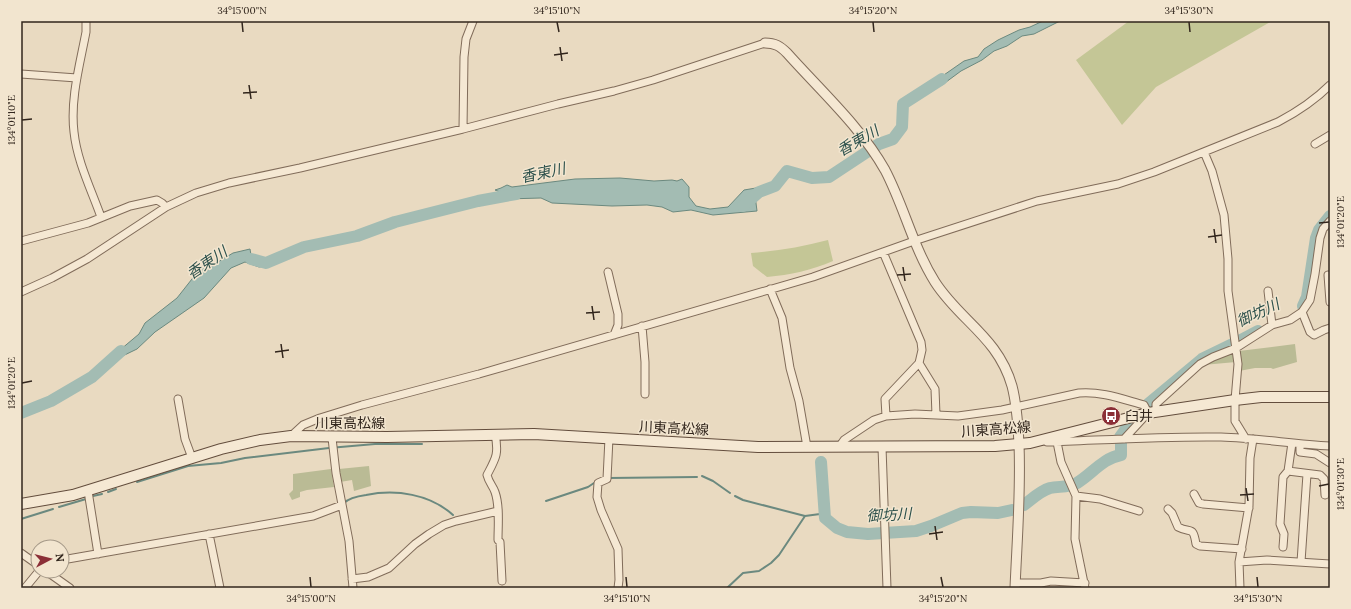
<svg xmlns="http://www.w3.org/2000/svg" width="1351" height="609" font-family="Lora,'Noto Sans JP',serif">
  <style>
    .green { fill: #c4c696 }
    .cemetery { fill: #babb95 }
    .water { fill: #a3bcb3; stroke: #6b897f }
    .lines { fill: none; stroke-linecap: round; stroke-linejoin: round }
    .stream { stroke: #6b897f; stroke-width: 2 }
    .river { stroke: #a3bcb3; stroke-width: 12 }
    .minor-casing { stroke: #816c5a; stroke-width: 9 }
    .tertiary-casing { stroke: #816c5a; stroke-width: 11 }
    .secondary-casing { stroke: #634d3d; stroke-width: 12 }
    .minor { stroke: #f5e8d3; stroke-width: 7 }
    .tertiary { stroke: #f5e8d3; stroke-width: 9 }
    .secondary { stroke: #f5e8d3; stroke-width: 10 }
    .ticks { fill: none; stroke: #32261d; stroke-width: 1.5 }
    .labels { text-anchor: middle; stroke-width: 3; stroke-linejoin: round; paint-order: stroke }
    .poi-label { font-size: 14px; fill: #32261d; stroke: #f2e5cf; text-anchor: start }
    .street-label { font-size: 14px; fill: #32261d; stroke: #f2e5cf }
    .water-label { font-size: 15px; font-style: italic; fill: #2d514c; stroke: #f2e5cf }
    .neatline { fill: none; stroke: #32261d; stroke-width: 1.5 }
    .ticks-label { font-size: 10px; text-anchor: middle; fill: #32261d }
  </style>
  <rect width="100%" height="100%" fill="#e9dac1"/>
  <path class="green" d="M1129,21h143l-116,66 -34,38 -46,-65z
    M828,240l5,21c-21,9 -43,14 -66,16l-14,-11 -2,-13c26,-2 51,-6 77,-13z"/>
  <path class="cemetery" d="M1295,344l2,18 -24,7 -2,-1h-16l-16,3v-20z
    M1235,352l1,10 -33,3z
    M369,466l2,20 -17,5 -2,-11 -12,2 -1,-13z
    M331,469l3,18 -27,3 -7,2v5l-8,3 -3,-6 4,-4v-16z"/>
  <path class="water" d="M1043,21h17l-26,13 -12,2 -15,10 -13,5 -12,9 -21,11 -19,14 -10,3 -7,-4 16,-7 23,-16 14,-4 6,-8 14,-9 21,-10 11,-3z
    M620,178l34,3 18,-1 5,1 5,-2 7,8v10l7,9 14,3 18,-2 16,-17 12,-2 -1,7 2,16 -44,4 -22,-5 -18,2 -11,-5 -15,-2 -35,1 -60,-3 -11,-5 -35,1 -7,-4 1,-3 -5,-2 6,-2 6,-3 5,2 63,-8z
    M250,249l1,6 3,4 11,2 2,5 -8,1 -14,-5 -14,6 -27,30 -49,34 -18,17 -31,15 8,-9 25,-21 6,-11 32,-25 26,-33 15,-3 15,-9z"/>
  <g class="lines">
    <path class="stream" d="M702,476l11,5 17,12
      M609,478l88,-1
      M137,482l51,-16 33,-3 24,-5 84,-10 46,-4h47
      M108,492l8,-3
      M93,496l9,-2
      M735,496l8,4 62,16
      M546,501l42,-14 6,-4
      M344,503c5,-5 15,-7 22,-8 30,-6 64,-1 87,20
      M59,507l27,-8
      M21,519l32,-10
      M727,588l16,-15 16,-2 12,-8 8,-8 26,-39 15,-2 5,1"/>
    <path class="river" d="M743,206l16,-14 16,-6 12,-15 25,7 17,-1 50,-33 14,-5 9,-12 1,-23 39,-25
      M251,259l15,4 38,-16 53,-11 38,-14 83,-21 38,-7
      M1303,306l4,-9 9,-59 3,-8 11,-14
      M1148,404l54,-45 37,-18 19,-10
      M21,413l30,-12 41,-24 29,-26
      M1120,437l8,-11
      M821,462l4,56 12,10 10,4 21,2 48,-3 15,-5 31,-13 9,-1 27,1 14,-3
      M1024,505c8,-6 16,-14 26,-17 9,-2 18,0 27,-5 15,-9 26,-25 44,-28v-13"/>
    <g class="minor-casing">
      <path id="minor" d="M86,21v11c-6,32 -16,67 -12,100 3,29 17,57 27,85
        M21,74l56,4
        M463,129l1,-72 2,-18 7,-18
        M1315,144l15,-9
        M1204,152l8,19 12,44 4,44v32l10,73 -3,36v21l11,18
        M21,241l67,-18 42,-17 27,-6 5,3 4,4 30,-14 33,-10 71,-15 163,-39 95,-25 56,-13 39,-11 112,-37
        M883,252l38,90 1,8 -3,13 -34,36 1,17
        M608,272l10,42v11l-4,10
        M1328,275l2,27
        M770,289l12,29 8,50 9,33 8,46
        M1268,291l4,34
        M21,292l31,-14 35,-19 79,-52
        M1302,312l8,20 4,3 10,-5 6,-2
        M642,326l3,36v32
        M919,363l16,26 1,26
        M178,399l7,40 7,19
        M1156,412v-8l44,-40 13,-7 23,-9 36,-23 18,-5 12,-8 8,-12 5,-26 5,-36 3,-9 7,-8
        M495,434c4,20 1,24 -8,41 2,8 6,11 8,17 5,14 3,33 3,48l2,2 2,39
        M291,436l12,-11 17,-7 42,-13 117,-31 334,-97 101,-36 123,-40 81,-17 36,-12 124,-50c19,-10 36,-21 52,-37
        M332,438l4,35 13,68 4,47
        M609,438l-2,41 -9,4 -1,14 4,13 17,39 1,31 -1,8
        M1047,442c57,-2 116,-6 174,-5 36,1 72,7 109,9
        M1057,442l4,20 15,34 -1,43 10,49
        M1300,444v8l16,2 14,9
        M839,447l5,-7 30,-20 12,-4 29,-2 43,2 44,-6 77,-17c22,-2 43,6 65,12l4,8 -24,26
        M882,447l5,141
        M1288,471l32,4 4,4 1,16
        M88,491l10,63
        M1194,494l5,9 4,1 46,4
        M1076,496l24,3 39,12
        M1168,509l4,4 6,14c13,7 15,-2 18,17l4,2 42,3
        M209,534l11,54
        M1283,547l1,-13 -4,-10 3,-47 5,-6 4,-28
        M21,553l17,12
        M62,560l251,-44 29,-11
        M1239,562l28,-2 63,4
        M1301,562l6,-88
        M46,571l24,17
        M352,579l16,-2 21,-9 26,-24 14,-10 15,-9 12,-4 42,-10
        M1015,583h26l10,-2 34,2
        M25,588l14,-17
        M1240,588l-1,-26 10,-56 1,-48 3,-19"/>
    </g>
    <g class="tertiary-casing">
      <path id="tertiary" d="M765,43c10,0 15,3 22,10 32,36 74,74 98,117 19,36 28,77 50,112 25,39 63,55 77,104 5,19 6,39 7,58 2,48 -2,96 -4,144"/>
    </g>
    <g class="secondary-casing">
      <path id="secondary" d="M21,504l52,-9 148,-46 39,-9 31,-4 96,1 147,-3 224,13 237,-1 35,-3 118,-30 87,-13 26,-3h69"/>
    </g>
    <use href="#minor" class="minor"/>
    <use href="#tertiary" class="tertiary"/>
    <use href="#secondary" class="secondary"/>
  </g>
  <path class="ticks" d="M242,22l1,10M557,22l2,10M873,22l1,10M1189,22l1,10M560,47l2,14M554,55l14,-2M249,85l2,14M243,93l14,-1M22,120l10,-1M1319,223l10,-1M1214,229l2,14M1208,237l14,-2M903,267l2,14M897,275l14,-1M592,306l2,14M586,313l14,-1M281,344l2,14M275,352l14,-2M22,383l10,-2M1319,486l10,-2M1246,488l2,13M1240,495l14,-1M935,526l2,14M929,534l14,-2M310,577l1,10M626,577l1,10M941,577l2,10M1257,577l1,10"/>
  <defs>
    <g id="bus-disc" transform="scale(1)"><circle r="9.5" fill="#8b2f37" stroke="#f2e5cf"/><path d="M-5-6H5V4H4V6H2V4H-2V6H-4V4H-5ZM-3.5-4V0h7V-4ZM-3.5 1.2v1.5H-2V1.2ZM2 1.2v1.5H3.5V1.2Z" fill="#fff"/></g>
  </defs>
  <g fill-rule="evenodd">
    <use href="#bus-disc" x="1111" y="416"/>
  </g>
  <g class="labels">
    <g class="poi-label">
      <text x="1125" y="421">臼井</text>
    </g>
    <g class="street-label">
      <text x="350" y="428">川東高松線</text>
      <text transform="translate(674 428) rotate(3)" y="5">川東高松線</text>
      <text transform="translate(996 429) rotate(-4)" y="5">川東高松線</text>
    </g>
    <g class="water-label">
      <text transform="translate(858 141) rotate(-30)" y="5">香東川</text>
      <text transform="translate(543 173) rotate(-12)" y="5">香東川</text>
      <text transform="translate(207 263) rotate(-34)" y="5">香東川</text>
      <text transform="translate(1258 313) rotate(-25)" y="5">御坊川</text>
      <text transform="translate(889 515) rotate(-3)" y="5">御坊川</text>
    </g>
  </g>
  <rect width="1351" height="609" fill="none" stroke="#f2e5cf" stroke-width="44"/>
  <g transform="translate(50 559) rotate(83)"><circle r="19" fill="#f2e5cf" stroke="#a59988"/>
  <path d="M0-3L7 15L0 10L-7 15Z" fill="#8b2f37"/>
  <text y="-6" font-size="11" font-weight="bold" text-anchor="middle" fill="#32261d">N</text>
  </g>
  <rect x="22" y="22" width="1307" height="565" class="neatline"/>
  <g class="ticks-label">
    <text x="242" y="14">34°15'00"N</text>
    <text x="557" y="14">34°15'10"N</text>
    <text x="873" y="14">34°15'20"N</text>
    <text x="1189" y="14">34°15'30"N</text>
    <text transform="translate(11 120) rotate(-90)" y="4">134°01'10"E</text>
    <text transform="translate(1340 222) rotate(-90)" y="4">134°01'20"E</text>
    <text transform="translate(11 383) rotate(-90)" y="4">134°01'20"E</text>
    <text transform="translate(1340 484) rotate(-90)" y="4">134°01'30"E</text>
    <text x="311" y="602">34°15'00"N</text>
    <text x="627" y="602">34°15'10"N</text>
    <text x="943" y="602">34°15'20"N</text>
    <text x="1258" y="602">34°15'30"N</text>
  </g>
</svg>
